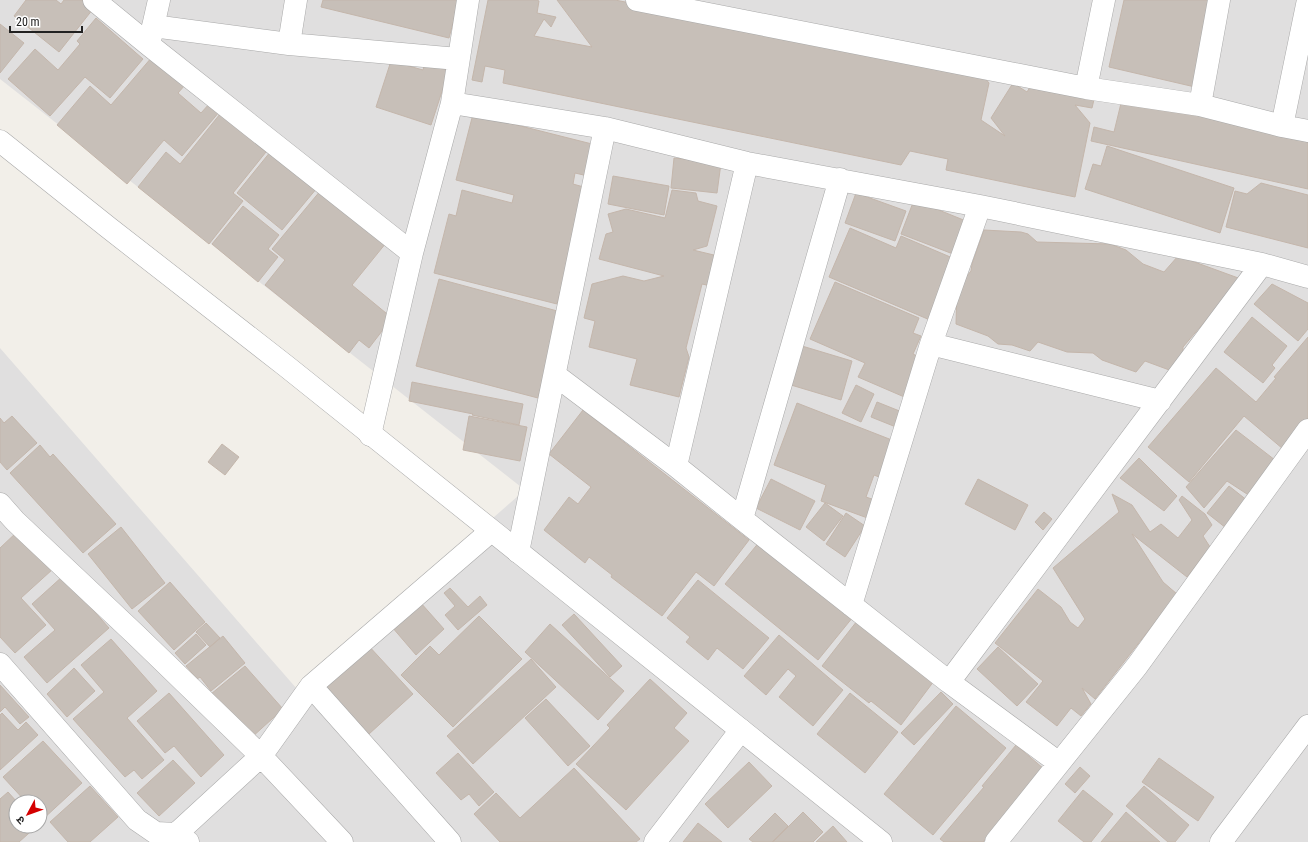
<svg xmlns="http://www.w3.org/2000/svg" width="1308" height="842" font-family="'Roboto Condensed','Noto Sans Devanagari',sans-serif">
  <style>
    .residential { fill: #e0dfdf; fill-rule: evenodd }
    .building { fill: #c7bfb8; stroke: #c4b6ab }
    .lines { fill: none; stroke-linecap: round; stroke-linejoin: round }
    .minor-casing { stroke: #a9a9a9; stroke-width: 23 }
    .tertiary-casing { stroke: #a9a9a9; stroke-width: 23 }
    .minor { stroke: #fff; stroke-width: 22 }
    .tertiary { stroke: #fff; stroke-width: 22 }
  </style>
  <rect width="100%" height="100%" fill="#f2efe9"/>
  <path class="residential" d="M0,0h1308v842h-1308v-494l297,341 228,-199 -525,-411zM16,802h24v24h-24z"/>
  <path class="building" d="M26,0h30l5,4 3,-4h18l11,9 -34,43 -45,-36z
    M323,0h136l-10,38 -128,-31z
    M488,0h49l2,1 -2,12 19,4 -5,10 -7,-8 -10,17 58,11 -35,-47h58l364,71 10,12 -8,37 24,16 -14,-18 22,-35 14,9 8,-13 61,12 -4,17 -17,-3 15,18 -15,74 -129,-27 2,-11 -38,-8 -9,14 -398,-82 2,-13 -20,-4 -3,16 -10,-2z
    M1124,0h88l-17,87 -86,-20z
    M96,18l47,41 -33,39 -25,-21 -35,39 -42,-37 27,-30 23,21 22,-26 -3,-3z
    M0,24l24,19 -24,30z
    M152,57l33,28 -7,8 23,20 9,-10 10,8 -38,45 -18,-16 -37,44 -70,-59 33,-39 21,19z
    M391,61l32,9 2,-7 24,7 -18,55 -55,-18z
    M1123,95l185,44v50l-217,-48 3,-14 20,5z
    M220,114l46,38 -33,41 10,8 -34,43 -71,-57 28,-35 14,12z
    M473,114l123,31 -8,31 -13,-3 -2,11 14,4 -30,116 -123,-31 15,-59 7,2 6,-26 50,13 2,-8 -58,-15z
    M1107,146l127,42 -14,45 -135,-44 8,-25 8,2z
    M271,151l46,37 -35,42 -45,-37z
    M674,158l47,5 -4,30 -46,-5z
    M613,176l56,10 -5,29 -56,-11z
    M1261,183l47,12v53l-82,-21 9,-36 12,3z
    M321,190l65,53 -34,42 40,33 -23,30 -10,-8 -10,13 -84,-68 20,-25 -13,-11z
    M672,190l24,3 2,8 19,5 -10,40 -14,4 25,6 -7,30 -9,-2 -16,64 3,9 -10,40 -49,-12 7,-26 -48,-12 6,-26 -11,-3 8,-34 31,-8 21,5 20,-5 -65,-17 7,-25 7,-2 -5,-18 18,-5 39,9z
    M856,193l50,18 -11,30 -50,-18z
    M914,200l52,21 -13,33 -52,-20z
    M243,206l36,29 -11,14 10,8 -20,25 -46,-38z
    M850,228l46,20 5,-12 54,23 -25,61 -101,-43z
    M984,230l37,2 7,2 9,8 73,2 16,6 17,14 21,8 14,-16 63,23 -58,68v10l-11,14 -27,-10 -9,11 -34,-12 -9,-7 -26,-1 -29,-10 -8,9 -18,-6 -14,-1 -10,-8 -32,-12 1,-36 14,-17 1,-7z
    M439,279l122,33 -23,86 -122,-32z
    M835,282l84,36 -6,15 8,3 -8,18 12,6 -16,39 -51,-22 7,-14 -55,-24z
    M1272,284l36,19v26l-10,12 -44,-37z
    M1252,317l35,29 -15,19 3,3 -12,15 -39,-31z
    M1308,337v82l-25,30 -39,-33 -55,66 -41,-35 68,-79 40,34 20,-24 -2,-1z
    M802,346l50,15 -11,39 -50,-15z
    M412,382l111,22 -4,21 -47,-10 1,-1 -64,-13z
    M856,385l18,9 -13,28 -19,-9z
    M877,402l30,12 -6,15 -30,-12z
    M797,403l100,39 -18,35 -5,-2 -8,22 14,5 -7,18 -52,-19 5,-16 -52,-20z
    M583,410l166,130 -35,46 -18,-14 -34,44 -51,-39 1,-2 -23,-18 -4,6 -41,-33 25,-33 9,7 13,-17 -42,-33z
    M12,416l25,27 -30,27 -7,-8v-44l4,5z
    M469,416l58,11 -7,34 -57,-11z
    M1236,430l39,30 -25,36 -23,-15 -23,27 -18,-21z
    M222,444l17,13 -14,18 -17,-13z
    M40,445l10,12 3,-3 63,70 -33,29 -73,-80z
    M1139,458l38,38 -13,15 -44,-33z
    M771,479l44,22 -15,29 -44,-22z
    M978,479l50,26 -13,25 -50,-26z
    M1229,486l19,15 -22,27 -19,-15z
    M1112,494l20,11 18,27 11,-8 17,14 14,-18 -13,-20 3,-4 23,18 7,11 -9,11 7,11 -23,30 -55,-43 31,48 14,12 -82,105 -13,-11 9,16 -10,12 -10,-8 -14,18 -31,-24 17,-21 -48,-38 43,-54 23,18 9,15 8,6 7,-9 -32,-51 66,-56z
    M825,503l18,13 -19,25 -18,-14z
    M1044,512l8,7 -9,11 -8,-8z
    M846,513l19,13 -20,31 -19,-13z
    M121,527l44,56 -33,26 -44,-55z
    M18,531l35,38 -32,29 25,27 -31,28 -15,-16v-89z
    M760,541l93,76 -35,43 -93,-76z
    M63,576l46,52 -62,55 -23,-26 31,-27 -23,-26z
    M698,580l71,58 -26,31 -26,-21 -9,12 -22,-18 4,-5 -23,-19z
    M170,582l35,40 -31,28 -36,-39z
    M450,588l18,19 12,-11 7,9 -29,25 -13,-15 10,-9 -11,-13z
    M420,602l24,27 -28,26 -24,-28z
    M574,614l48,52 -12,11 -48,-52z
    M479,616l43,43 -69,68 -52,-52 29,-29 9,9z
    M857,621l77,60 -33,44 -30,-24 -2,2 -47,-37z
    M206,623l14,15 -10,9 -14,-15z
    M550,624l74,67 -26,29 -73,-68z
    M196,634l10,11 -21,19 -10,-11z
    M779,635l64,55 -30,36 -34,-29 17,-21 -8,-7 -22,26 -22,-19z
    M223,636l22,27 -34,28 -11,-14 -3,2 -11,-13z
    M111,639l46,52 -30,27 37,42 -22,19 -8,-9 -9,7 -52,-58 31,-27 -23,-27z
    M367,644l46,50 -44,40 -46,-50z
    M998,647l40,37 -21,22 -40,-37z
    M531,659l25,28 -83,77 -26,-28z
    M245,666l38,43 -32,29 -40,-44z
    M74,668l21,23 -28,26 -20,-23z
    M650,679l37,34 -13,15 15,13 -63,69 -50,-46 34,-36 -3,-3z
    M0,685l29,32 -9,7 -15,-17 -5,5z
    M941,692l12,12 -39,41 -13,-12z
    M169,693l55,62 -23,22 -27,-31 -9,7 -28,-32z
    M850,693l48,39 -33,41 -48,-39z
    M546,699l44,47 -22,20 -43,-48z
    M956,706l50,42 -73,87 -49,-41z
    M2,713l16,17 8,-8 12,13 -38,35v-55z
    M43,741l39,42 -40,37 -2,-3v-15h-14l-23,-25z
    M1016,745l28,24 -61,73h-39l-4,-3 44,-52 -2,-1z
    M458,753l36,39 -15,14 -10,-12 -8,6 -25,-27z
    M1159,758l55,39 -16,24 -56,-39z
    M173,760l22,23 -36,33 -22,-23z
    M749,762l23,24 -44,42 -23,-24z
    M1080,767l10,9 -15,17 -10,-9z
    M574,768l66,71 -4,3h-136l-26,-28 22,-21 24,25z
    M90,786l28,31 -28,25h-22l-18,-20z
    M1144,786l45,39 -14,17h-7l-42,-36z
    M1083,790l30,24 -22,28h-7l-26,-21z
    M8,792l9,10h-1v24h21l-18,16h-19v-43z
    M803,812l20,20 -10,10h-40z
    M1126,812l34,30h-59z
    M775,813l13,13 -16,16h-19l-4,-3z
    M698,823l24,19h-39z
    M833,826l14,16h-31z"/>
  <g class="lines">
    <g class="minor-casing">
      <path id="minor" d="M94,0l55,45 263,208
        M637,0l449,88 114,17 82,21 26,5
        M153,26l136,18 169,15
        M150,40l9,-40
        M289,44l7,-44
        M1086,88l18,-88
        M452,103l153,25 142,35 233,43 282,58 46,13
        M1200,105l19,-105
        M1282,126l26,-126
        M931,344l229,57
        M555,375l121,91 66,53 207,163 110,81
        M370,435l42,-182 40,-150 16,-103
        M676,466l71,-303
        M0,504l15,17 121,114 125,121 81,86
        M742,519l98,-340
        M518,552l87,-424
        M851,605l80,-261 49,-138
        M0,664l137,156 19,13 20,1 12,8
        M949,682l313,-418
        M311,686l139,156
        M176,834l85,-78 50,-70 180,-155
        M655,842l86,-112
        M996,842l141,-176 171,-236"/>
    </g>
    <g class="tertiary-casing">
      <path id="tertiary" d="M0,141l109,87 177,138 595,476
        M1221,842l87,-116"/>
    </g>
    <use href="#minor" class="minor"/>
    <use href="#tertiary" class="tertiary"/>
  </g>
  <g transform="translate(28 814) rotate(229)"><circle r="19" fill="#ffffff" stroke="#a7a7a7"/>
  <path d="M0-3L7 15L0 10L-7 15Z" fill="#d40000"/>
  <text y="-6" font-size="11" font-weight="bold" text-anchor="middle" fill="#222222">उ</text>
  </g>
  <path d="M10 26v6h72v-6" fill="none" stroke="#222222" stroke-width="2"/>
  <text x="16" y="26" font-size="12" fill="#222222" stroke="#ffffff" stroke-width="3" paint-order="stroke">20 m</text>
</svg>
